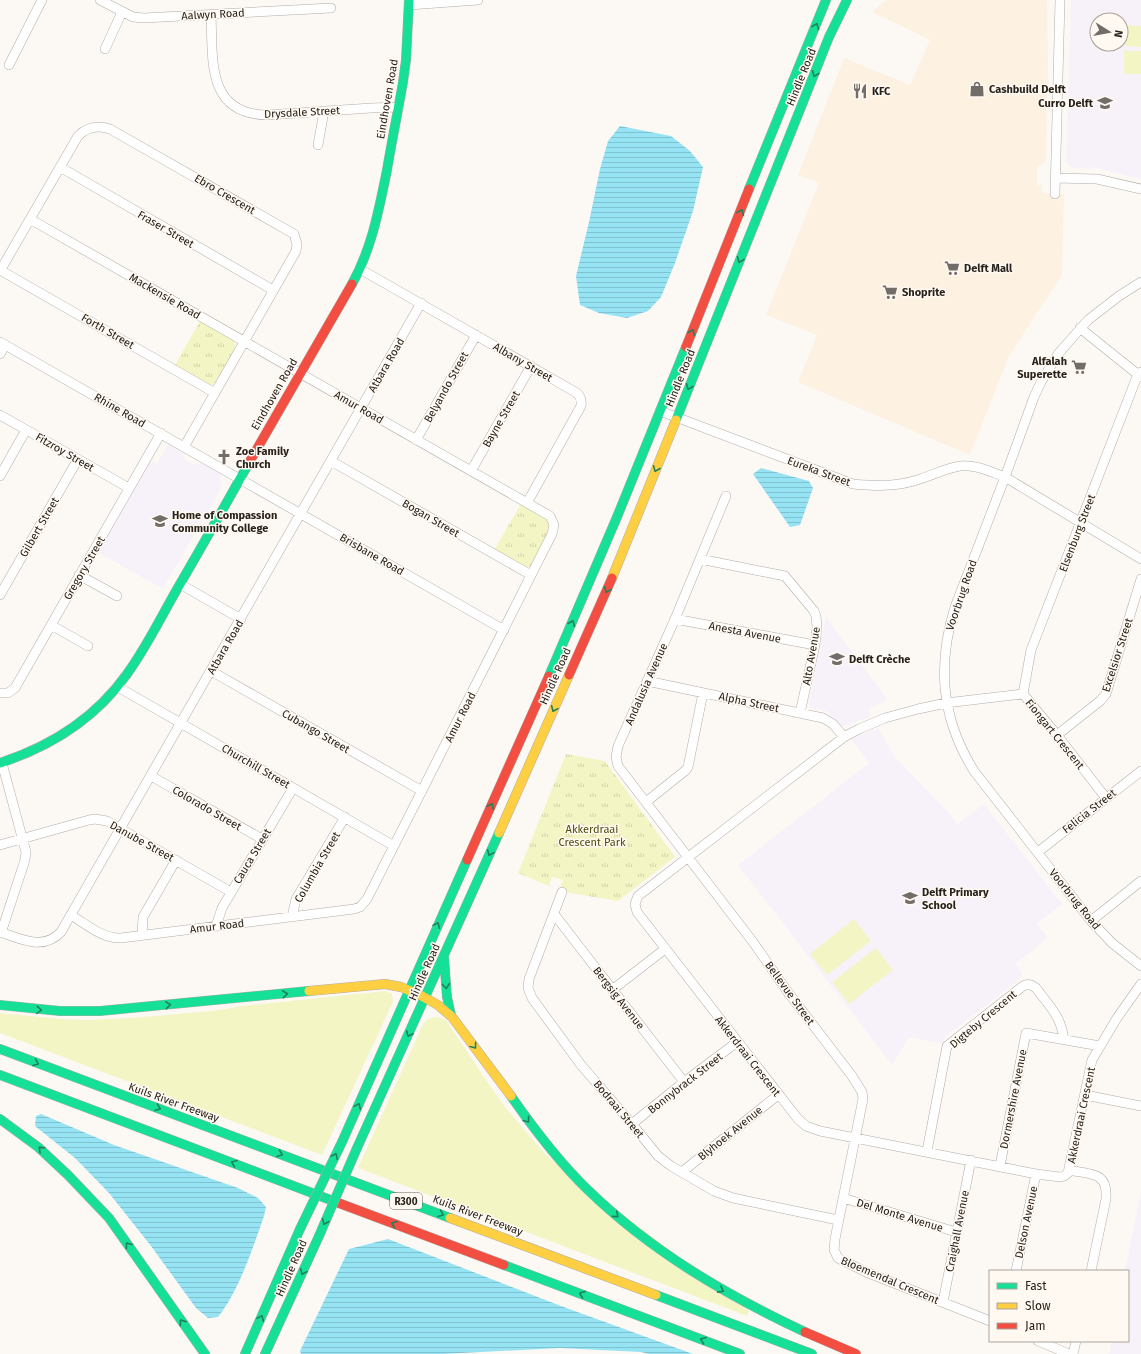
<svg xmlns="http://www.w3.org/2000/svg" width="1141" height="1354" font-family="'Fira Sans',sans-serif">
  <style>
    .built { fill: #fdf1e2 }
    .education { fill: #f7f2fa; fill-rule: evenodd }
    .green { fill: #f4f5c5 }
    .park { fill: url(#park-tufts) }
    .water { fill: url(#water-rules) }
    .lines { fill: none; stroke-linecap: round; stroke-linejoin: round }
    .street-casing { stroke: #b1ada8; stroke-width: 10 }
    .fast-casing { stroke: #b1ada8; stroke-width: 10 }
    .slow-casing { stroke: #b1ada8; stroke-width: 10 }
    .jam-casing { stroke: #b1ada8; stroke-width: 10 }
    .street { stroke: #fffefe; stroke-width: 9 }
    .fast { stroke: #16e098; stroke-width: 9 }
    .slow { stroke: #ffcf43; stroke-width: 9 }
    .jam { stroke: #f24e42; stroke-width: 9 }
    .fast-bridge-casing { stroke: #b1ada8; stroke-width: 10; stroke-linecap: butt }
    .fast-bridge { stroke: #16e098; stroke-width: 9 }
    .oneway { stroke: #1e815a }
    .labels { text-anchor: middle; stroke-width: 3; stroke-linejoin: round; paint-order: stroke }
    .shield { fill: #fff9f2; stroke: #68625c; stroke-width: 1 }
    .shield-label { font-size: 10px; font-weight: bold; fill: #27221c }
    .street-label { font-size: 11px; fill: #27221c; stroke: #fff9f2 }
    .poi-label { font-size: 11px; font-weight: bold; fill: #27221c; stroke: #fff9f2; text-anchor: start }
    .park-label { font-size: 11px; fill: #4c4d0b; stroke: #fff9f2 }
  </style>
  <defs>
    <pattern id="park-tufts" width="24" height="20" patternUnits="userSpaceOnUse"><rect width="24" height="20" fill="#f4f5c5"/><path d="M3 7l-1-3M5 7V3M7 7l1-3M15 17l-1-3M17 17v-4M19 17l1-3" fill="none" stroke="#d1d2a9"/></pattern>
    <pattern id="water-rules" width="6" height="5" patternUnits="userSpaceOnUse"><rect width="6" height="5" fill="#96e3f4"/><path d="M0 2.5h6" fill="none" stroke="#81c2d1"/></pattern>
  </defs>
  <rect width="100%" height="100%" fill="#fcf9f5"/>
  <path class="built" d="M886,0h161l1,59 -2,102 -3,3 -6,2v19h5v8l22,1 -2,81 -53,81 -39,99 -172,-73 19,-47 -51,-20 53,-132 -21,-8 46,-117 66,27 20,-45 -58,-28z"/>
  <path class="education" d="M1071,0h70v179l-41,-10v-1l-8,-1v2l-20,-1 -6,-6zM1097,20h24v24h-24z
    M168,444l17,10 -1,5 11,6 3,-2h3l21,12 -3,4 2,1v8l-58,101 -64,-36 52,-92 6,3z
    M826,617l62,83 -20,9 3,7 -26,10 -5,-1 -6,-7 -8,-7 -15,-3 -2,-6z
    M878,728l18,30 51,53 10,13 27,-20 78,100 -25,20 11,14 -33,26 7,9 -2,6 -75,58 -2,7 -34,-7 -17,28 -154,-200 131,-102 -18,-24z
    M1141,1191v163h-32l3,-13h16v-70h-3z"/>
  <path class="green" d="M1126,25l15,1v21l-16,-1z
    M1124,51h17v23h-17z
    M854,919l17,22 -44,34 -17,-21z
    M876,948l17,22 -44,34 -17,-22z
    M385,991l7,3 1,8 -71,153 -322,-122v-20l61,6 26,1 43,-2 82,-7 30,-5z
    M434,1017h4l8,3 40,60 19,27 42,49 202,155 -2,5 -389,-148 64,-142 4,-6z"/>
  <path class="park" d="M200,321l33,18 2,5v6l-18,32 -6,3 -3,-1 -33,-19z
    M521,504l27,16 3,7 -18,38 -4,2h-4l-31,-17z
    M566,754l39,7 70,96 -57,44 -59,-10 4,-11 -11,-3 -3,9 -31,-13z"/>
  <path class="water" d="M620,126l51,10 19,15 13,16 -10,44 -18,52 -14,34 -13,14 -21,7 -28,-5 -19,-8 -4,-29 13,-54 11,-53 8,-28z
    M761,468l48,13 4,7 -13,37 -10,2 -37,-53z
    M41,1114l73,31 124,43 20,10 8,9 -2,9c-11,31 -25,75 -46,101l-10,1 -12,-10 -45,-62 -42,-53 -34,-35 -40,-32 1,-10z
    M388,1239l173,67 132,48h-44l-8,-2 -81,-4 -118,6h-141l-1,-3 49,-102z"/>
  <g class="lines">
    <g class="street-casing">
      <path id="street" d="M100,0l33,17 11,1 187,-10
        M409,5l69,-5
        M211,15c2,44 -5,99 56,100l104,-7 28,-1
        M105,49l17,-37
        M9,65l33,-65
        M318,145l6,-34
        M60,167l213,123
        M1055,178l42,1 44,10
        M1055,194l5,-194
        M30,219l520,297 4,9 -2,9 -185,365 -7,8 -6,2 -233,29c-18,1 -35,-14 -50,-23
        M360,269l217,124c4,4 5,8 4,13l-54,97
        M0,270l215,123
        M0,271l78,-135c9,-9 20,-11 32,-7l184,105 3,10 -1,7 -112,196
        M1141,282l-22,14 -31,24 -30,34 -17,28 -7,15 -29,80 -50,130c-18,58 -14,111 19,164l117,150 21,22 29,23
        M1080,328l61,49
        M0,342l504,288
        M0,354l5,-9
        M660,411l193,73c22,2 42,3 64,-4 14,-4 29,-12 43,-14 15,-2 31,6 45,11l136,82
        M0,415l129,73
        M416,440l60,-105
        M331,461l200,114
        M471,471l60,-105
        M0,476l26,-46
        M726,496l-51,123 -57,127 -2,11 2,9 135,176 34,49 65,85 10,16 1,7 -28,140 -1,11 4,8 28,14 124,49
        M700,559l85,17 29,35 2,5 1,11 -2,18 -15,68
        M79,575l38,21
        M180,584l61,35
        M0,595l78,-136
        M675,619l140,26
        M51,625l37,21
        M211,671l211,120
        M647,681l176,37 10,6 11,13
        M118,687l276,159
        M0,693h8l7,-5 146,-255
        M1023,694l-77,9 -28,6 -33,9 -26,11 -15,8 -206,159 -3,8 2,8 161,207 8,7 14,5 216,43 24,3 4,-1 4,-3 24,-113 25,-42 24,-34
        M1023,694l8,-44 107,-276 3,-2
        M1023,694l34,41 49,63
        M1057,735l43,-34 6,-7 35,-115
        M151,776l111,63
        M646,802l40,-32 2,-3 15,-74
        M0,845l89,-25 6,-1 12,2 124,71
        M1038,852l103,-81
        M562,892l-33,87 -1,9 4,10 49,67 51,59 26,32 13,10 43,25 19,7 105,22
        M554,914l130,168
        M292,917l4,-18 49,-82
        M1091,921l50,-40
        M216,926l6,-18 71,-120
        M0,932c21,7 43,19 61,0l360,-629
        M1,933l24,-73 1,-8 -24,-89
        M142,935l1,-18 33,-57
        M612,990l53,-41
        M1085,1095l56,11
        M632,1124l52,-42 53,-40
        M927,1151l20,-105 76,-60c5,-3 9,-1 13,2 14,19 25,28 28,52
        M1000,1166l26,-133 74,13
        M1069,1170c22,5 39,1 37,29l-15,72
        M682,1172l96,-77
        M843,1198l113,34
        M1016,1271l20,-97
        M943,1302l28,-142
        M1038,1341l31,13
        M1073,1354l3,-13"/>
    </g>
    <g class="fast-casing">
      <path id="fast" d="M749,189l77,-189
        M352,284c20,-36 27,-75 35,-114 5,-30 11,-59 16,-88l3,-22 3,-60
        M676,420l153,-383 18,-37
        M549,676l68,-159 69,-170
        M0,763c52,-17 95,-44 127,-89 19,-26 33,-55 49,-83 25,-43 50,-87 74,-130
        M444,957l3,40 4,18
        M0,1005l60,6h40l209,-20
        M0,1049l450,169
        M0,1075l336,127
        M511,1096c23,33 48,66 77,94 63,61 138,105 217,142
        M0,1119l38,28 30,28 41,43 96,136
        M342,1142l125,-282
        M357,1148l142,-315
        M504,1265l236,89
        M656,1295l156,59
        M245,1354l55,-125
        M265,1354l54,-118"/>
    </g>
    <g class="slow-casing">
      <path id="slow" d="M612,578l64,-158
        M499,833l70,-158
        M309,991l76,-7 16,3 19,8 18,10 14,12 59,79
        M450,1218l206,77"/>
    </g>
    <g class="jam-casing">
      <path id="jam" d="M686,347l63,-158
        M250,461l102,-177
        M569,675l43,-97
        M467,860l82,-184
        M336,1202l168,63
        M805,1332l51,22"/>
    </g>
    <use href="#street" class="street"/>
    <use href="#fast" class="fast"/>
    <use href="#slow" class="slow"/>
    <use href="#jam" class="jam"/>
    <g class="fast-bridge-casing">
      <path id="fast-bridge" d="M300,1229l42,-87
        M319,1236l38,-88"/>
    </g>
    <use href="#fast-bridge" class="fast-bridge"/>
  </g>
  <defs><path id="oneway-chevron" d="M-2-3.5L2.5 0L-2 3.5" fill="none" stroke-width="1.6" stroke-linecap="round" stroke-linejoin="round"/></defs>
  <g class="oneway">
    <use href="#oneway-chevron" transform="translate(816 26) rotate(-68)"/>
    <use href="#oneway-chevron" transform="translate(815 74) rotate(112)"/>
    <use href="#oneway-chevron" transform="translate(741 212) rotate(-68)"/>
    <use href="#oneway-chevron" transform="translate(740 260) rotate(112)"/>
    <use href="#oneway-chevron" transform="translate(692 332) rotate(-68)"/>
    <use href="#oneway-chevron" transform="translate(689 387) rotate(112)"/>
    <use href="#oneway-chevron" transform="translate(656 469) rotate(112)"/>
    <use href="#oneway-chevron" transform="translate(607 590) rotate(114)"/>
    <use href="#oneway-chevron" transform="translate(572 623) rotate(-67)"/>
    <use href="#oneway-chevron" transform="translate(554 709) rotate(114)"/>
    <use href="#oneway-chevron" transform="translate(491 806) rotate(-66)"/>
    <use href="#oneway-chevron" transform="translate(490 853) rotate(114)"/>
    <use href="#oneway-chevron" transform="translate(437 925) rotate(-66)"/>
    <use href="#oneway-chevron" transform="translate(446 986) rotate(85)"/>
    <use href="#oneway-chevron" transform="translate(285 994) rotate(-6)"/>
    <use href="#oneway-chevron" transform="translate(168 1005) rotate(-5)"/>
    <use href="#oneway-chevron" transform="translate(39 1010) rotate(4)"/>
    <use href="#oneway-chevron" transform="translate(409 1034) rotate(115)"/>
    <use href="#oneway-chevron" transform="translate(474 1046) rotate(53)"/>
    <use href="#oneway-chevron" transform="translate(36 1063) rotate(21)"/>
    <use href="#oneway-chevron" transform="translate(358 1106) rotate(-66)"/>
    <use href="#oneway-chevron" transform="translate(158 1108) rotate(20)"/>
    <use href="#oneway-chevron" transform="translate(527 1120) rotate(52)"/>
    <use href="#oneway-chevron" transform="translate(41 1149) rotate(-138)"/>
    <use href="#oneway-chevron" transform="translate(280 1154) rotate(20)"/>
    <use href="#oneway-chevron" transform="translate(335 1156) rotate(-64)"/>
    <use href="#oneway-chevron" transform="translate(234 1163) rotate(-159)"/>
    <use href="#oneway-chevron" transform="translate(441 1214) rotate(21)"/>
    <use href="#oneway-chevron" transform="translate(616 1215) rotate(40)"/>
    <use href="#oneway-chevron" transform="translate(325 1222) rotate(113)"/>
    <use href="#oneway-chevron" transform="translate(394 1224) rotate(-159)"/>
    <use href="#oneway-chevron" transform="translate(128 1245) rotate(-126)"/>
    <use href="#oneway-chevron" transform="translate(303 1272) rotate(114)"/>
    <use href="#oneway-chevron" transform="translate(721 1290) rotate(28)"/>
    <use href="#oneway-chevron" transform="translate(582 1294) rotate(-159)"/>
    <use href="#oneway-chevron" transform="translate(261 1318) rotate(-66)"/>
    <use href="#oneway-chevron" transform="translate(182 1322) rotate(-125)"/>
    <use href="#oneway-chevron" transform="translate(703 1340) rotate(-159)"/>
  </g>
  <defs>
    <g id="shop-bare" transform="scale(1.2)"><path d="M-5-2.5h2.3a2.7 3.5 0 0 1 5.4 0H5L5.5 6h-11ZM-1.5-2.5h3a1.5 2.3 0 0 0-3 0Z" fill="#726d68" stroke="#fff9f2" stroke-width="2.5" paint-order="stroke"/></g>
    <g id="restaurant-bare" transform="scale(1.2)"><path d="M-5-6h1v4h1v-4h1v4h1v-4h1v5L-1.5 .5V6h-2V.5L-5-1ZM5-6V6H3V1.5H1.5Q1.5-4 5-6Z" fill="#726d68" stroke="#fff9f2" stroke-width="2.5" paint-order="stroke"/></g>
    <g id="school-bare" transform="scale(1.2)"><path d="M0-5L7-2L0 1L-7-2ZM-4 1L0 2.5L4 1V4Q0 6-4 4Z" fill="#726d68" stroke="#fff9f2" stroke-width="2.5" paint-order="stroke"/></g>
    <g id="supermarket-bare" transform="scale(1.2)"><path d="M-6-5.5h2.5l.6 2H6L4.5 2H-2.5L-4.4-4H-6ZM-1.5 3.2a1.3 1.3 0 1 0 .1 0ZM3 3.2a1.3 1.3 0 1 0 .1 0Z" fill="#726d68" stroke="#fff9f2" stroke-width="2.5" paint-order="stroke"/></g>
    <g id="church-bare" transform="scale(1.2)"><path d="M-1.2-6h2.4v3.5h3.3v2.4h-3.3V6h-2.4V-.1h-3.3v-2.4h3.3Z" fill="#726d68" stroke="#fff9f2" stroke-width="2.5" paint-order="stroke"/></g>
    <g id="university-bare" transform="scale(1.2)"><path d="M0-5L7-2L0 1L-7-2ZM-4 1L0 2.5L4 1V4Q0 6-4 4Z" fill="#726d68" stroke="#fff9f2" stroke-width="2.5" paint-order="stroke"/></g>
  </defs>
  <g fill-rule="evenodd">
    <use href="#shop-bare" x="977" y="89"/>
    <use href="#restaurant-bare" x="860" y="91"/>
    <use href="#school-bare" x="1105" y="103"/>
    <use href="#supermarket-bare" x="952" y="268"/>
    <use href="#supermarket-bare" x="890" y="292"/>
    <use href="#supermarket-bare" x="1079" y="367"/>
    <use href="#church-bare" x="224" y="457"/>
    <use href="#university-bare" x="160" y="521"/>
    <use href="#school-bare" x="837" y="659"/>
    <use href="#school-bare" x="910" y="898"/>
  </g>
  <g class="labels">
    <rect class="shield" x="390" y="1193" width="32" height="16" rx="3"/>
    <g class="shield-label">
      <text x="406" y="1205">R300</text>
    </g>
    <g class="street-label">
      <text transform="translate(213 14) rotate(-3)" y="4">Aalwyn Road</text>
      <text transform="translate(801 77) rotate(-68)" y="4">Hindle Road</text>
      <text transform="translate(387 99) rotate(-80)" y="4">Eindhoven Road</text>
      <text transform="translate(302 112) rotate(-3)" y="4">Drysdale Street</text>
      <text transform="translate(225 194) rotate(30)" y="4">Ebro Crescent</text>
      <text transform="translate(166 229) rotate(30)" y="4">Fraser Street</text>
      <text transform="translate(165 296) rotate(30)" y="4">Mackensie Road</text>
      <text transform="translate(108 331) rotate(30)" y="4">Forth Street</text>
      <text transform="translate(523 362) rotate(30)" y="4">Albany Street</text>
      <text transform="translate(386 365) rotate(-60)" y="4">Atbara Road</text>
      <text transform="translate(680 378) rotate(-68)" y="4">Hindle Road</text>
      <text transform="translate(446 387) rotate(-61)" y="4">Belyando Street</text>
      <text transform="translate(274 394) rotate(-60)" y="4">Eindhoven Road</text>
      <text transform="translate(359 407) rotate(30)" y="4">Amur Road</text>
      <text transform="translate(120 410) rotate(30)" y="4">Rhine Road</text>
      <text transform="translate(501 419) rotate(-60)" y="4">Bayne Street</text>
      <text transform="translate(65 452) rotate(30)" y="4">Fitzroy Street</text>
      <text transform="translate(819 471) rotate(20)" y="4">Eureka Street</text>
      <text transform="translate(431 518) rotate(30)" y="4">Bogan Street</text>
      <text transform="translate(39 527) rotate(-60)" y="4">Gilbert Street</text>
      <text transform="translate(1077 533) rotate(-69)" y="4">Elsenburg Street</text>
      <text transform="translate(372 554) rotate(30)" y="4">Brisbane Road</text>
      <text transform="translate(84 568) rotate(-60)" y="4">Gregory Street</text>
      <text transform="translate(961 595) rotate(-71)" y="4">Voorbrug Road</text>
      <text transform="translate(745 632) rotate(11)" y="4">Anesta Avenue</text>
      <text transform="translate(225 647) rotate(-60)" y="4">Atbara Road</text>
      <text transform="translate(1117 655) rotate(-72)" y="4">Excelsior Street</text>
      <text transform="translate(811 656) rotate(-80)" y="4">Alto Avenue</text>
      <text transform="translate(555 676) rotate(-66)" y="4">Hindle Road</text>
      <text transform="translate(646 684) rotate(-66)" y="4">Andalusia Avenue</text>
      <text transform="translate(749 702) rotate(12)" y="4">Alpha Street</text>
      <text transform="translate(460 717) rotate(-63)" y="4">Amur Road</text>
      <text transform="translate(316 731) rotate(30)" y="4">Cubango Street</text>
      <text transform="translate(1055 734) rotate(51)" y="4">Fiongart Crescent</text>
      <text transform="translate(256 766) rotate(30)" y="4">Churchill Street</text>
      <text transform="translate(207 808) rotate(30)" y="4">Colorado Street</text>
      <text transform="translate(1089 811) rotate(-38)" y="4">Felicia Street</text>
      <text transform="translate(142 841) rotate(29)" y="4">Danube Street</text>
      <text transform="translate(252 856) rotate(-59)" y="4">Cauca Street</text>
      <text transform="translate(317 867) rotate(-60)" y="4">Columbia Street</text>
      <text transform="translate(1075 899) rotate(51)" y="4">Voorbrug Road</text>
      <text transform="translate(217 926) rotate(-7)" y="4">Amur Road</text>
      <text transform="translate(424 972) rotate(-66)" y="4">Hindle Road</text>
      <text transform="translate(790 993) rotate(54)" y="4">Bellevue Street</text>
      <text transform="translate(619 998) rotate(52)" y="4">Bergsig Avenue</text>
      <text transform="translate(983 1019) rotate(-40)" y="4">Digteby Crescent</text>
      <text transform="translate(748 1056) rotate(52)" y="4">Akkerdraai Crescent</text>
      <text transform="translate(685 1083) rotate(-38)" y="4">Bonnybrack Street</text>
      <text transform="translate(1013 1099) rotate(-79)" y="4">Dormershire Avenue</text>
      <text transform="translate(174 1102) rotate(20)" y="4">Kuils River Freeway</text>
      <text transform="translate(619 1109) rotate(50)" y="4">Bodraai Street</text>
      <text transform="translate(1081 1115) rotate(-78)" y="4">Akkerdraai Crescent</text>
      <text transform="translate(730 1133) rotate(-39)" y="4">Blyhoek Avenue</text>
      <text transform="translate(478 1215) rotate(21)" y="4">Kuils River Freeway</text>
      <text transform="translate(900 1215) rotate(17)" y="4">Del Monte Avenue</text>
      <text transform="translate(1026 1222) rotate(-78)" y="4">Delson Avenue</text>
      <text transform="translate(957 1231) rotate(-79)" y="4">Craighall Avenue</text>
      <text transform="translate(291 1268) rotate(-66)" y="4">Hindle Road</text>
      <text transform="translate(890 1280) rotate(23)" y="4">Bloemendal Crescent</text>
    </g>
    <g class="poi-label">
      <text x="989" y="93">Cashbuild Delft</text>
      <text x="872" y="95">KFC</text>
      <text x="1093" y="107" text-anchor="end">Curro Delft</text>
      <text x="964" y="272">Delft Mall</text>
      <text x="902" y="296">Shoprite</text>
      <text x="1067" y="365" text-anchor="end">Alfalah<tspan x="1067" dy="13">Superette</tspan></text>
      <text x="236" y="455">Zoe Family<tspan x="236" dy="13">Church</tspan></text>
      <text x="172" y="519">Home of Compassion<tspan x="172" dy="13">Community College</tspan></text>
      <text x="849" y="663">Delft Crèche</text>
      <text x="922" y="896">Delft Primary<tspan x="922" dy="13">School</tspan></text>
    </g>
    <g class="park-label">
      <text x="592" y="833">Akkerdraai<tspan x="592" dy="13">Crescent Park</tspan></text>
    </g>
  </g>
  <rect x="989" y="1270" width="140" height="72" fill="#fff9f2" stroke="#a9a39c"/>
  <rect x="997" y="1283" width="20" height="6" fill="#16e098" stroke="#a9a39c"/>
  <text x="1025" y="1290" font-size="12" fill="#27221c">Fast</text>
  <rect x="997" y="1303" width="20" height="6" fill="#ffcf43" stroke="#a9a39c"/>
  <text x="1025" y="1310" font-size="12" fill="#27221c">Slow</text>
  <rect x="997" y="1323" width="20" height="6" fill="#f24e42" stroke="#a9a39c"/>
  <text x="1025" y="1330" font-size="12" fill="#27221c">Jam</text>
  <g transform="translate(1109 32) rotate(101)"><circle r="19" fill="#fff9f2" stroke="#a9a39c"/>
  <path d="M0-3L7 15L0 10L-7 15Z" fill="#726d68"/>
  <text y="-6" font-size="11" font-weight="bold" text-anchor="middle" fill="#27221c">N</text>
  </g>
</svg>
